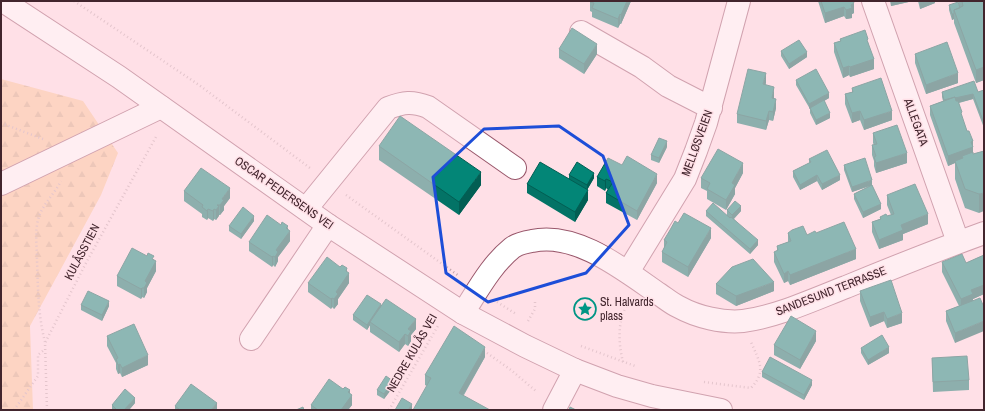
<svg xmlns="http://www.w3.org/2000/svg" width="985" height="411" font-family="'Archivo Narrow',sans-serif">
  <style>
    .forest { fill: url(#forest-firs) }
    .lines { fill: none; stroke-linecap: round; stroke-linejoin: round }
    .minor-casing { stroke: #99576b; stroke-width: 24 }
    .major-casing { stroke: #99576b; stroke-width: 24 }
    .path { stroke: #c3a5ac; stroke-width: 2.5; stroke-dasharray: 1 3; stroke-linecap: butt }
    .minor { stroke: #fff; stroke-width: 22 }
    .major { stroke: #fff; stroke-width: 22 }
    .wall { fill: #037366 }
    .shaded-wall { fill: #025e53 }
    .building { fill: #038677; stroke: #025e53 }
    .marked { fill: none; stroke: #1d4ed8; stroke-width: 3; stroke-linejoin: round }
    .labels { text-anchor: middle; stroke-width: 3; stroke-linejoin: round; paint-order: stroke }
    .street-label { font-size: 12px; fill: #42252d; stroke: #ffe0e7 }
    .poi-label { font-size: 12px; fill: #42252d; stroke: #ffe0e7; text-anchor: start }
  </style>
  <defs>
    <pattern id="forest-firs" width="22" height="20" patternUnits="userSpaceOnUse"><rect width="22" height="20" fill="#fbc597"/><path d="M5 1l3.5 6h-7zM16 11l3.5 6h-7z" fill="#d8a982"/></pattern>
  </defs>
  <rect width="100%" height="100%" fill="#ffe0e7"/>
  <path class="forest" d="M1,79l82,22 35,52 -17,42 -71,131 3,84h-32z"/>
  <g class="lines">
    <g class="minor-casing">
      <path id="minor" d="M873,1l85,241
        M581,32l61,35 26,19 43,22
        M1,184l160,-77
        M306,209l82,-101c16,-6 24,-7 40,-1l87,61
        M628,272l57,-93 11,-28 10,-28 33,-122
        M463,313c15,-23 28,-48 49,-65 5,-4 14,-6 20,-7 44,-10 92,29 127,53 6,4 13,10 20,13 18,10 44,16 64,14 33,-4 72,-22 103,-34 46,-19 91,-37 138,-54
        M251,339l77,-114
        M554,410l21,-40"/>
    </g>
    <g class="major-casing">
      <path id="major" d="M3,1l116,76 209,148 135,88 62,33 50,24 42,16 35,10 69,14"/>
    </g>
    <path class="path" d="M74,1l125,84 111,83
      M1,123l42,16
      M346,195l113,81
      M497,302l19,12
      M528,321l7,-12v-10
      M45,342c-7,-27 -7,-54 -8,-82 0,-14 -3,-32 3,-46 5,-12 15,-21 21,-33
      M581,346l54,20
      M487,353l24,17 26,22
      M623,362c-5,-20 -6,-45 7,-61
      M704,382l47,6c16,-17 8,-27 0,-46
      M14,410l24,-34v-21l7,-6
      M47,410l-2,-67 42,-82 70,-126
      M389,410l50,-86"/>
    <use href="#minor" class="minor"/>
    <use href="#major" class="major"/>
  </g>
  <path class="wall" d="M590,1h41l-10,23h-1l-2,4 -26,-11v-5l-2,-1z
    M818,1h35l1,12 -2,1v4l-6,1 -2,-3 -19,7z
    M890,1h23l-22,5z
    M918,1h17v2l-15,6z
    M958,1h26v79l-8,3 -22,-60v-4l-2,1 -3,-10v-5h10z
    M840,39l28,3 6,27 -24,8 -1,-2 -6,3 -9,-26v-9l6,-2z
    M559,49l38,5 -13,20 -25,-16z
    M781,51l26,6 -18,12 -8,-13z
    M915,54l43,29 -32,11 -11,-31z
    M796,80l33,18 -5,3 6,17 -14,7 -6,-12v-4l-14,-24z
    M766,83l-1,2 9,12v1l2,10 -3,13 -4,-1 -3,10 -29,-7v-9z
    M852,88l40,32 -28,10 -4,-10 -8,3 -7,-19v-10l7,-2z
    M984,90v38l-11,-29 -14,4 3,15 5,13 6,10v13l11,-3 -5,62 -14,-5 -10,-29v-16l-7,3 -18,-51v-9l13,-5 -1,-4v-5h36z
    M873,133l34,30 -31,10 -2,-7v-5l-2,-6v-10h2l-1,-2z
    M379,146l102,39 -22,30 -80,-55z
    M667,147l-8,16 -8,-3v-5z
    M809,159l31,21 -18,10 -5,-9 -17,9 -7,-13v-6l16,-8z
    M844,165l28,20 9,24 -18,9 -9,-19v-5l16,-8 -18,6 -8,-22z
    M743,173l-8,15v6l-9,16 -19,-11v-8l-6,-3v-10z
    M569,175l25,3 -7,12 1,10 -13,22 -48,-29v-9l42,-5z
    M597,177l60,6 -20,37 -31,-17v-10l2,-3 -2,-2 -1,3 -8,-5z
    M184,191l46,7 -6,8v4l-4,5h-1l-3,5 -2,-1 -1,2 -5,-3 -1,2 -5,-3v-3l-18,-13z
    M887,195l41,29 -25,10v6l-24,9 -7,-17v-10l8,-3v-2l7,-1 4,-1 -4,-10z
    M727,210l14,1 -7,8 24,26 -8,9 -44,-38v-5l21,4z
    M254,221l-13,18 -12,-8v-5z
    M288,229l2,12 -12,16v4l-3,6 -2,-2 -1,2 -23,-16v-9z
    M788,233l19,2 9,-2 40,26 -66,26 -2,-4 -4,2 -10,-21v-10l3,-1v-5l11,-4z
    M711,238l-23,39 -26,-15v-10l2,-4v-8z
    M984,255v40v-1l-11,5 -18,44 -9,-22v-10l13,-5 -17,-34v-10l24,1z
    M154,259l2,12 -9,17v4l-3,6 -2,-1 -1,2 -24,-13v-10z
    M347,272l2,11 -11,16v5l-4,5 -2,-2 -1,2 -23,-17v-9z
    M716,284l58,7 -38,15 -20,-12z
    M860,291l42,32 -15,5 -3,-7 -14,6 -10,-26z
    M81,305l28,1 -7,15 -21,-11z
    M381,307l35,22 -5,6v6l-3,5 -3,-2 -6,8 -29,-20v-7l-3,5 -14,-10v-5z
    M107,336l41,29 -26,12 -2,-4 -2,1 -2,-5v-6l-9,-17z
    M816,341l-16,28 -26,-14v-10z
    M861,348l28,5 -21,12 -7,-12z
    M485,357l-21,38 -37,-9 -2,-1v-10z
    M932,358l37,22v10l-36,2z
    M762,372l50,13 -8,15 -42,-23z
    M393,387l-9,12 -7,-4v-5z
    M350,394l2,11 -4,5h-37v-5z
    M135,403l-6,7h-17v-5z
    M175,406l42,4h-42z"/>
  <path class="shaded-wall" d="M627,1h4l-10,23v-9z
    M891,1h22l-22,5z
    M920,1h15v2l-15,6z
    M854,3v10l-2,1v4l-6,1v-9l5,-5z
    M844,7v9l-19,7v-10z
    M620,14v10l-2,4v-9z
    M952,14h2v5l-2,1z
    M597,44v10l-13,20v-10z
    M807,52v5l-18,12v-5z
    M874,59v10l-24,8v-10z
    M849,66v9l-6,3v-10z
    M984,67v13l-8,3v-13z
    M766,73v10l-3,11v-10z
    M958,73v10l-32,11v-9z
    M774,87v10l-2,10v-9z
    M829,93v5l-19,11v-1l-1,1v-5z
    M973,94v5l-28,7v-5z
    M776,99v9l-3,13v-9z
    M769,111v9l-3,10v-9z
    M860,111v9l-8,3v-10z
    M892,111v9l-28,10v-10z
    M830,113v5l-14,7v-5z
    M667,141v6l-8,16v-5z
    M973,141v15h-11v4l-7,1v2l-7,3v-10z
    M907,153v10l-31,10v-10z
    M743,163v10l-8,15v6l-9,16v-10l6,-17z
    M481,172v13l-22,30v-13z
    M594,173v5l-7,12v-5z
    M657,174v9l-20,37v-9z
    M817,175v6l-17,9v-5z
    M840,175v5l-18,10v-6z
    M606,179v9l-1,3v-10z
    M872,180v5l-20,7v-5z
    M230,188v10l-6,8v4l-4,5v-10l2,-6z
    M588,190v10l-13,22v-10z
    M984,193v18l-5,2v-19z
    M881,204v5l-18,9v-6z
    M219,206v10l-3,4v-10z
    M741,206v5l-9,9v-5z
    M208,209v9l-1,2v-9z
    M214,209v10l-1,2v-10z
    M928,214v10l-25,10v6l-24,9v-9l22,-15z
    M254,216v5l-13,18v-5z
    M288,226v8l2,-3v10l-12,16v4l-3,6v-10l1,-7z
    M711,228v10l-23,39v-10z
    M758,240v5l-8,9v-5z
    M856,249v10l-66,26v-10z
    M273,256v9l-1,2v-10z
    M156,261v10l-9,17v4l-3,6v-10l1,-7z
    M347,268v8l2,-3v10l-11,16v5l-4,5v-10l2,-7 10,-21z
    M788,271v10l-4,2v-9z
    M774,282v9l-38,15v-10z
    M984,285v9l-11,5v5l-12,5v-10l10,-9z
    M142,288v9l-1,2v-10z
    M332,298v9l-1,2v-10z
    M109,301v5l-7,15v-6z
    M381,304v6l-11,12v3l-3,5v-5z
    M884,312v9l-14,6v-10z
    M902,313v10l-15,5v-9z
    M416,319v10l-5,6v6l-3,5v-17z
    M984,321v10l-29,12v-10z
    M816,331v10l-16,28v-9z
    M405,334v10l-6,8v-10z
    M485,347v10l-26,45v-9z
    M889,347v6l-21,12v-5z
    M148,355v10l-26,12v-9z
    M120,364v9l-2,1v-9z
    M812,380v5l-8,15v-5z
    M393,381v6l-9,12v-5z
    M350,390v8l2,-3v10l-4,5h-7l7,-18z
    M135,398v5l-6,7h-5z
    M217,403v7h-6z
    M412,404v5l-1,1h-3z"/>
  <path class="building" d="M590,1h37l-6,14 -1,-1 -2,5 -26,-11 2,-5 -4,-1z
    M821,1h32l1,2 -3,2 1,3 -6,2 -2,-3 -19,6z
    M962,1h22v66l-8,3 -22,-60 9,-4z
    M958,2l2,6 -6,2v4h-2l-3,-9z
    M572,28l25,16 -13,20 -25,-15z
    M865,30l3,9 -1,1 7,19 -24,8 -1,-1 -6,2 -9,-25 7,-2 -1,-2z
    M799,40l8,12 -18,12 -8,-13z
    M947,42l11,31 -32,12 -11,-31z
    M748,69l18,4 -3,11 11,3 -2,11 4,1 -3,13 -4,-1 -3,10 -29,-7z
    M816,69l13,24 -20,11 -13,-24z
    M881,78l11,33 -28,9 -4,-9 -8,2 -7,-19 8,-2 -1,-4z
    M974,81l4,11 6,-2v33l-11,-29 -18,4v-1l-11,3 -2,-8z
    M955,97l1,4h2l4,11 -1,1 6,18h2l4,10 -2,1 2,5 -25,9 -18,-50z
    M824,100l6,13 -14,7 -6,-12z
    M400,116l81,56 -22,30 -80,-56z
    M897,125l10,28 -31,10 -2,-6 2,-1 -4,-11 5,-1 -4,-11z
    M659,138l8,3 -8,17 -8,-3z
    M718,149l25,14 -11,20 3,2 -9,15 -19,-11 3,-6 -9,-5z
    M827,150l13,25 -18,9 -5,-9 -17,10 -7,-14 18,-9 -2,-3z
    M984,151v42l-5,1 -14,-5 -10,-28 8,-3 -1,-2 11,-4v2z
    M627,156l30,18 -20,37 -31,-18 7,-11 -7,-3 -1,2 -8,-4 11,-19 14,7z
    M865,158l7,22 -20,7 -8,-22z
    M540,162l48,28 -13,22 -48,-28z
    M577,162l17,11 -7,12 -18,-10z
    M201,168l29,20 -8,11 2,1 -4,5h-3l2,1 -3,4 -2,-1 -1,2 -5,-2 -1,2 -5,-4 1,-2 -19,-14z
    M915,184l13,30 -27,11 2,5 -24,10 -7,-18 9,-3 -1,-2 6,-3 1,2 7,-2 -7,-19z
    M872,185l9,19 -18,8 -9,-18z
    M735,201l6,5 -9,9 -5,-5z
    M713,203l17,15 1,-1 27,23 -8,9 -44,-38z
    M243,207l11,9 -13,18 -12,-8z
    M684,213l27,15 -23,39 -26,-15 5,-10 -3,-2 6,-10 5,-9 3,2z
    M267,215l14,10 1,-3 6,4 -2,2 4,3 -14,19 2,2 -3,5 -2,-1 -1,1 -23,-15z
    M844,222l12,27 -66,26 -2,-4 -4,3 -10,-22 4,-2 -1,-4 14,-5 -3,-8 4,-3 11,-4 4,9 8,-4 1,2z
    M132,248l15,8 1,-3 6,3 -2,3 4,2 -11,20 2,2 -3,5h-2l-1,1 -24,-13z
    M962,254l4,9 18,-8v31v-1l-13,5 2,4 -12,5 -19,-37z
    M327,257l13,10 2,-2 5,3 -1,3 3,2 -13,19 2,2 -4,5 -2,-1 -1,1 -23,-16z
    M753,259l21,23 -38,14 -20,-12 16,-17z
    M891,280l11,33 -15,6 -3,-7 -14,5 -10,-26z
    M88,291l21,10 -7,14 -21,-10z
    M367,295l14,9 -14,21 -14,-10z
    M980,298l3,7 1,-1v17l-29,12 -9,-22z
    M386,299l30,20 -8,10 3,2 -3,5 -3,-2 -6,8 -29,-20z
    M791,316l25,15 -16,29 -26,-15z
    M134,324l14,31 -26,13 -2,-4 -2,1 -2,-6 2,-1 -11,-22z
    M454,326l31,21 -26,46 31,17h-77l18,-32 -6,-3z
    M882,335l7,12 -21,13 -7,-12z
    M967,356l2,24 -36,2 -1,-24z
    M770,357l42,23 -8,15 -42,-23z
    M386,376l7,5 -9,13 -7,-4z
    M329,379l14,10 2,-2 5,3 -2,2 4,3 -11,15h-23l-7,-5z
    M191,384l26,19 -6,7h-31l-5,-4z
    M125,389l10,9 -11,12h-7l-5,-5z
    M402,398l10,6 -4,6h-13z
    M303,407l1,3h-8z
    M570,407l6,3h-7z"/>
  <path d="M0 0H985V411H0ZM559,126l44,30 26,69 -43,48 -98,29 -42,-29 -13,-96 51,-48z" fill="#ffe0e7" fill-opacity=".55" fill-rule="evenodd"/>
  <path class="marked" d="M559,126l44,30 26,69 -43,48 -98,29 -42,-29 -13,-96 51,-48z"/>
  <defs>
    <g id="sight-ring" transform="scale(1.15)"><circle r="9.5" fill="#ffe0e7" stroke="#009585" stroke-width="1.5"/><path d="M0-6L1.8-2.2L6-1.7L2.9 1.2L3.7 5.4L0 3.3L-3.7 5.4L-2.9 1.2L-6-1.7L-1.8-2.2Z" fill="#009585"/></g>
  </defs>
  <g fill-rule="evenodd">
    <use href="#sight-ring" x="585" y="309"/>
  </g>
  <g class="labels">
    <g class="street-label">
      <text transform="translate(916 122) rotate(70)" y="4">ALLEGATA</text>
      <text transform="translate(697 143) rotate(-70)" y="4">MELLØSVEIEN</text>
      <text transform="translate(284 193) rotate(35)" y="4">OSCAR PEDERSENS VEI</text>
      <text transform="translate(82 252) rotate(-62)" y="4">KULÅSSTIEN</text>
      <text transform="translate(831 291) rotate(-21)" y="4">SANDESUND TERRASSE</text>
      <text transform="translate(412 353) rotate(-60)" y="4">NEDRE KULÅS VEI</text>
    </g>
    <g class="poi-label">
      <text x="600" y="306">St. Halvards<tspan x="600" dy="14">plass</tspan></text>
    </g>
  </g>
  <rect width="985" height="411" fill="none" stroke="#42252d" stroke-width="4"/>
</svg>
